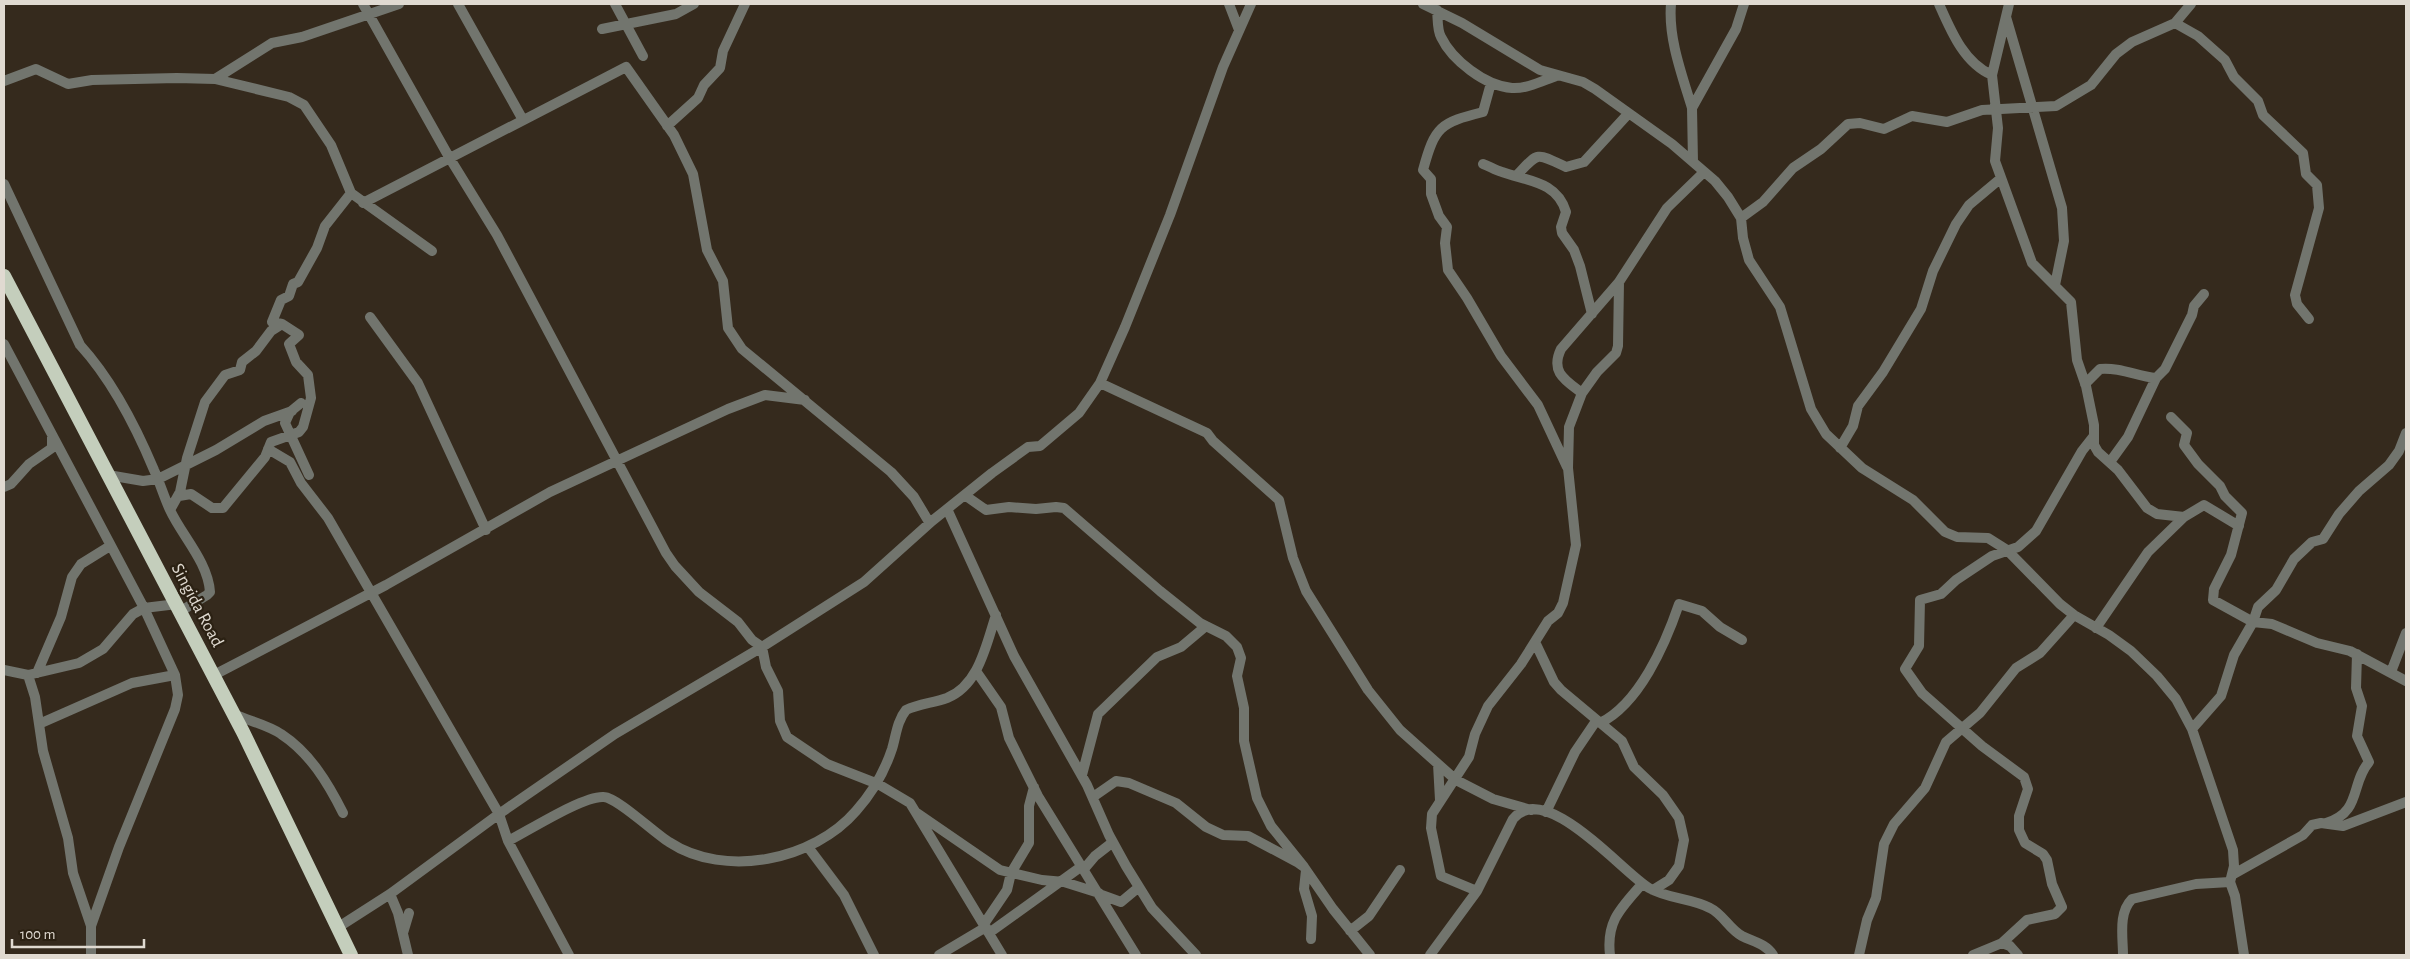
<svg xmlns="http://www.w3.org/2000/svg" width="2410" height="959" font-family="'Alegreya Sans',sans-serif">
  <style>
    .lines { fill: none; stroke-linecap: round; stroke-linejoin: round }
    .minor { stroke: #72756e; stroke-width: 10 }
    .trunk { stroke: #c4cebc; stroke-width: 14 }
    .labels { text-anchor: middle; stroke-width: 4.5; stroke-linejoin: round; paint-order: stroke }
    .street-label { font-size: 18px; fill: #e0dad1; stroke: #2b2113 }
  </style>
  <rect width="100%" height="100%" fill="#352a1d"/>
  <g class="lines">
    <path class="minor" d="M363,4l86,153 48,78 169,318 9,13 24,26 39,30 14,18 10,7 4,20 12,24 2,30 7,16 40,27 51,20 32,19 92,152
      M458,4l65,116
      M615,4l28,52
      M1229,4l10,26
      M1423,4l39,19 78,47 43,12 12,7 77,55 43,37 13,16 13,21 2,20 6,22 31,47 31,102 15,25 36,34 51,32 32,32 12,5 31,1 19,12 53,54 14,11 35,20 22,16 26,25 19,23 16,30 41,121 1,16 -4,16 5,14 9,59
      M1671,4c-3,34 11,71 21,104
      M1939,4c12,27 25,59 53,71
      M2009,4l-17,71 6,53 -3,33 37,102 39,39 6,58 9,26 8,39v20l4,7 20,18 29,38 10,6 27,3 20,-12 35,21
      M1437,10c1,9 0,20 4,27 11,23 44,49 71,51 15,1 30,-7 44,-12
      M2006,17l56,191 2,33 -9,44
      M2175,23l23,13 27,24 9,17 24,24 5,14 40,38 3,21 11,11 2,23 -24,87 2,9 12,15
      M602,29l74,-15 18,-10
      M215,79l74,18 15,8 27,40 20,48 81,58
      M4,81l32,-12 32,15 24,-4 85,-2 38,1 57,-36 30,-6 97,-33
      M1491,83l-8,29c-43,11 -48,14 -60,58l8,9v15l8,22 8,11 -2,16 3,27 19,28 34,58 37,49 29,62
      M667,126l31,-28 6,-13 16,-17 3,-17 22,-47
      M1693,162l-1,-54 44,-79 8,-25
      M1483,164c6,2 12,6 19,8 25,9 55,9 64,40l-5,15 1,6 12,17 6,16 12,48
      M1516,176c23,-24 19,-24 50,-9l18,-5 44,-48
      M4,184l76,161c32,35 56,82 74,125 6,13 10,27 16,40 12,26 38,52 40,82l-3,3 -26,16
      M363,203l263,-136 48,68 19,39 14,76 16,31 5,47 14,21 149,123 23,25 15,25 3,-1
      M1741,218l22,-16 30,-34 28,-19 27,-25 12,-1 24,6 28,-13 35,6 35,-12 74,-4 35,-21 25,-31 16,-12 43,-19 16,-19
      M370,317l48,66 68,147
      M4,344l140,264 31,67 3,20 -3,14 -56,138 -28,79
      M1100,383l107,50 6,8 66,59 14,58 13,33 62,99 32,40 56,50 37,19 38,11
      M2085,384l15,-15c20,-2 36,7 56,9
      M1582,393c-17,-13 -32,-21 -21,-44l58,-67 48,-74 37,-36
      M301,403l-11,9 -5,11 24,52
      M2171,417l16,16 -3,12 14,19 22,22 5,10 17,17 -11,42 -17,34 -1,11 40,22 -19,33 -13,41 -29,33
      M2406,433l-7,18 -10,14 -30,26 -20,23 -16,25 -11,3 -18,17 -18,31 -18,17 -5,15 19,2 45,19 33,8 56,30
      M1840,448l13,-22 5,-20 25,-34 38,-63 12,-38 23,-47 13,-19 31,-26
      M268,449l22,13 11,21 27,35 171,296 9,27 61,114
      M2110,462l18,-25 28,-59 9,-9 27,-54 2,-9 10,-12
      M108,475l35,6 15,-2 58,-29 48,-29 28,-10
      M4,487l7,-3 18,-20 23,-16v-11
      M179,496l12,-2 21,14h11l42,-51 6,-15 28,-10 4,-5 8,-29 -3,-23 -12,-13 -7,-18 10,-9 -17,-11
      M966,496l20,14 23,-3 27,2 20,-2 8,1 96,83 40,32 26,13 11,11 4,11 -4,18 7,32v33l13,57 14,28 33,41
      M170,510l10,-18 7,-34 18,-56 20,-27 15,-5 2,-8 14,-11 15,-20 11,-7 -10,-2 9,-22 8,-4 4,-12 5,-2 19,-34 8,-22 26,-33
      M948,511l66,145 73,129 22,50 17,31 26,42 44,47
      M2096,628l52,-76 36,-35
      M1535,642l19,40 7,8 61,51 12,26 29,28 16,23 5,22 -5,26 -10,14 -16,10
      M4,670l24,5 51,-12 24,-14 30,-35 11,-6 33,-4
      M976,671l25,36 8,31 29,58 98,159
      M2391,672l15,-39
      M37,673l24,-56 11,-40 9,-13 29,-18
      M28,675l7,22 8,54 25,87 5,35 18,53v29
      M214,675l172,-90 164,-93 178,-83 37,-14 40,5
      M234,714c15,7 34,11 47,20 29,19 47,49 62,79
      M1600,723c39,-19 65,-78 79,-119l23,7 18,16 22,13
      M39,724l93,-41 43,-8
      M1438,764l2,36
      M1082,775l16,-61 59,-57 24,-10 25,-21
      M1093,797l23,-16 13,2 47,20 30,24 17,8 25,1 49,26 7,5 29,42 37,46
      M1546,812l29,-60 21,-31
      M917,813l83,57 42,10 22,2 35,11
      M2326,823c36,-11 24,-39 43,-61l-12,-26 5,-30 -6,-18 1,-34
      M508,841c20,-10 76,-46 96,-44 14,1 50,36 65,45 56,37 145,18 187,-31 17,-19 28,-38 36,-62 4,-13 5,-28 14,-39 13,-6 27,-7 41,-12 32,-13 39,-53 49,-83
      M808,847l36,48 30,60
      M1084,869l11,-13 18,-14
      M1306,870l-2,19 8,27 -1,23
      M2232,875l71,-40 9,-10 9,-2 22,3 63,-24
      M1477,891l-36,-15 -10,-48 1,-14 37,-57 6,-23 13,-28 33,-42 27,-43 10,-8 5,-10 13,-58 -8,-77 1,-41 13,-34 15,-21 19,-19 2,-7 1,-64
      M390,894l8,19 10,42
      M1099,894l22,8 18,-15
      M984,924l23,-34 4,-17 18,-30v-37l5,-19
      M337,928l53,-34 109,-80 116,-80 147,-87 102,-65 68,-61 60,-48 36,-26 12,-1 39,-33 21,-30 25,-56 45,-112 53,-148 28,-63
      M1350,931l19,-15 31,-46
      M403,933l6,-20
      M989,933l93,-67
      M2002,943l8,3 8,9
      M939,955l47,-28
      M1430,955l47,-64 36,-72c32,-40 110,54 136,69 19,11 42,10 61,20 13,6 19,21 32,28 12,6 24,8 31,19
      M1610,955c-4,-34 11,-47 32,-71
      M1859,955l8,-35 9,-22 8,-54 10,-20 31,-36 21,-46 34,-29 36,-45 24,-15 34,-38
      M1973,955l29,-12 25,-23 28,-6 7,-7 -10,-23 -5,-24 -4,-6 -18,-11 -6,-13v-14l9,-27 -4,-12 -42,-31 -60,-53 -17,-24 14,-23 1,-46 21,-6 15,-14 36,-24 26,-9 18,-16 46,-80 11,-14
      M2123,955c0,-18 -5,-42 9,-56l64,-15 34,-2"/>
    <path class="trunk" d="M4,276l239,456 108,223"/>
  </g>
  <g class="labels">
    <g class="street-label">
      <text transform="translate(198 605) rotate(62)" y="6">Singida Road</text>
    </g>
  </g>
  <rect width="2410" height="959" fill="none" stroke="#e0dad1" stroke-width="10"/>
  <path d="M12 939v8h132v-8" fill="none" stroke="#e0dad1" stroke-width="2.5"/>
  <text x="20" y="939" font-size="15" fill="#e0dad1" stroke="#2b2113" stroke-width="4" paint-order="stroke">100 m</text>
</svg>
